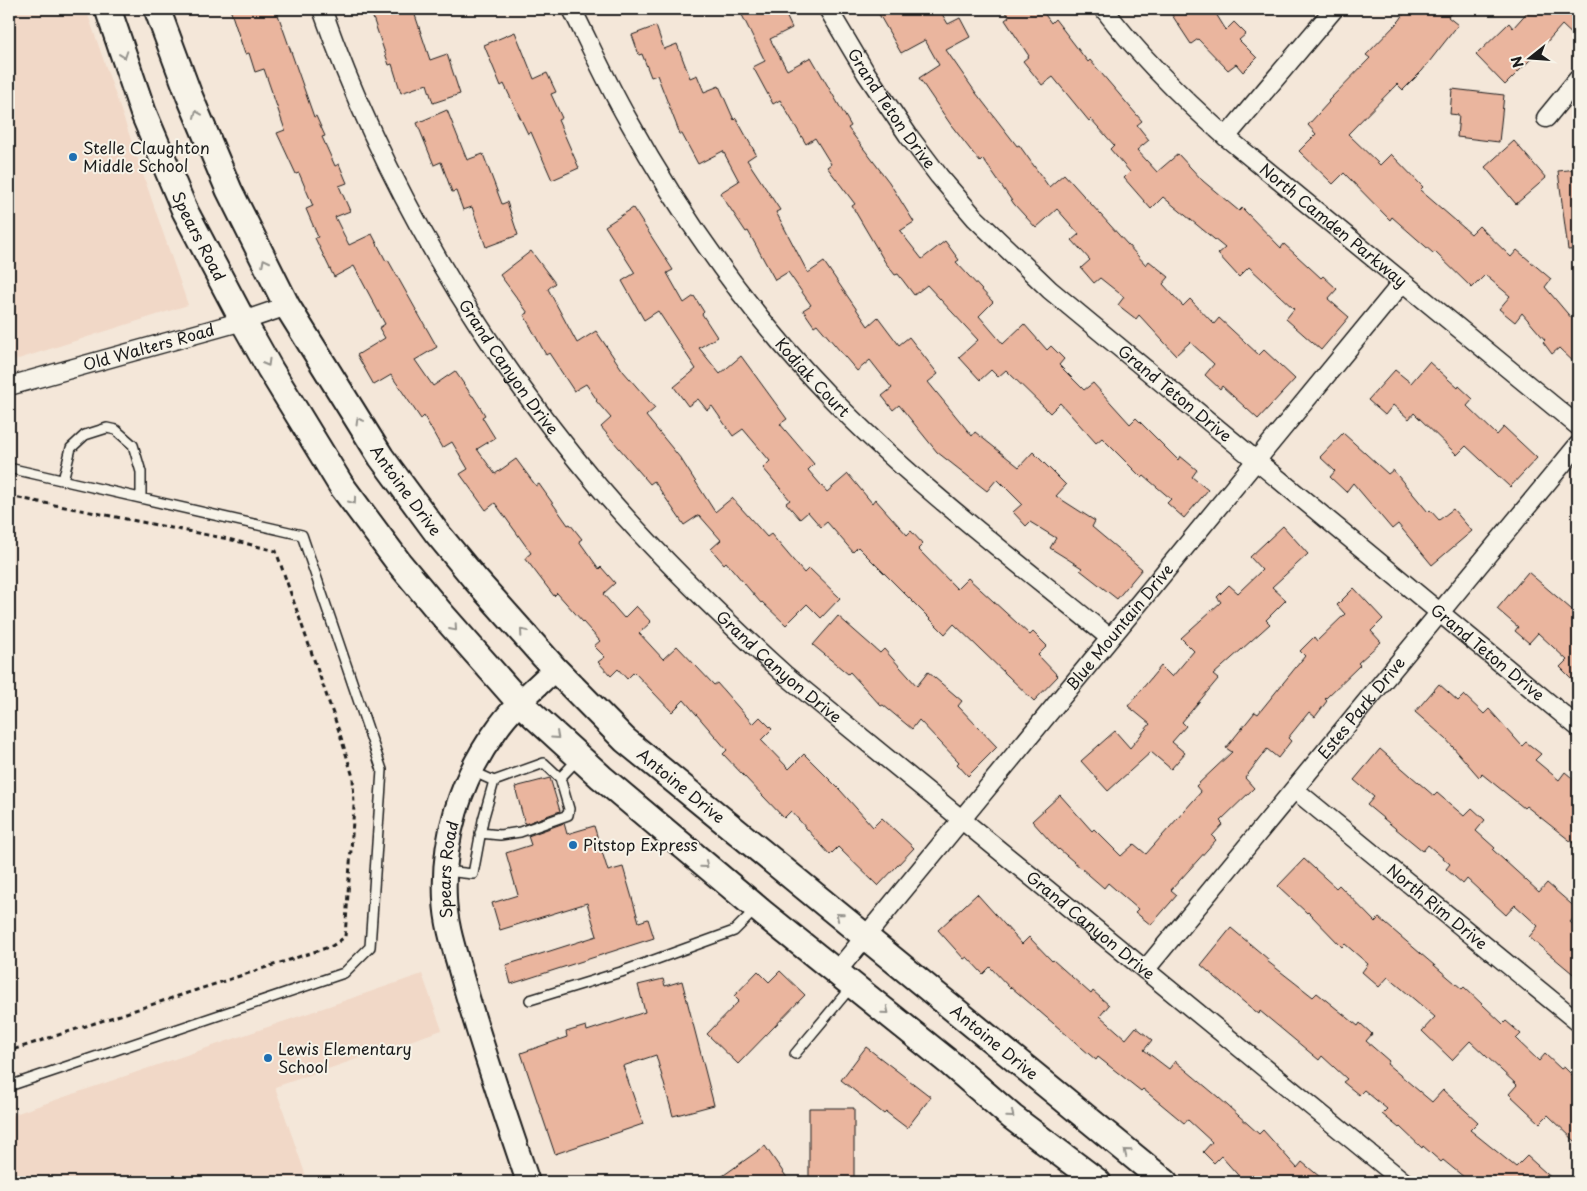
<svg xmlns="http://www.w3.org/2000/svg" width="1587" height="1191" font-family="'Playpen Sans',sans-serif">
  <style>
    .built { fill: #f1d8c7 }
    .building { fill: #eab59e; stroke: #1c1c1c }
    .lines { fill: none; stroke-linecap: round; stroke-linejoin: round }
    .service-casing { stroke: #1c1c1c; stroke-width: 12 }
    .minor-casing { stroke: #1c1c1c; stroke-width: 21 }
    .tertiary-casing { stroke: #1c1c1c; stroke-width: 26 }
    .secondary-casing { stroke: #1c1c1c; stroke-width: 29 }
    .path { stroke: #1c1c1c; stroke-width: 3; stroke-dasharray: 5 4; stroke-linecap: butt }
    .service { stroke: #f7f3e8; stroke-width: 9 }
    .minor { stroke: #f7f3e8; stroke-width: 18 }
    .tertiary { stroke: #f7f3e8; stroke-width: 22 }
    .secondary { stroke: #f7f3e8; stroke-width: 25 }
    .oneway { stroke: #94928c }
    .poi-dot { fill: #1f6fb2; stroke: #f7f3e8; stroke-width: 2 }
    .labels { text-anchor: middle; stroke-width: 4; stroke-linejoin: round; paint-order: stroke }
    .street-label { font-size: 16px; fill: #1c1c1c; stroke: #f7f3e8 }
    .poi-label { font-size: 16px; fill: #1c1c1c; stroke: #f7f3e8; text-anchor: start }
  </style>
  <rect width="100%" height="100%" fill="#f4e7d9"/>
  <filter id="ink" filterUnits="userSpaceOnUse"><feTurbulence type="fractalNoise" baseFrequency=".02" numOctaves="2"/><feDisplacementMap in="SourceGraphic" scale="10" xChannelSelector="R" yChannelSelector="G"/><feConvolveMatrix kernelMatrix="1 2 1 2 8 2 1 2 1" color-interpolation-filters="sRGB"/></filter>
  <g filter="url(#ink)">
    <path class="built" d="M9,9h77l102,296 -179,57z
      M422,974l20,56 -167,57 33,95h-299v-66z"/>
    <path class="building" d="M230,9h46l38,108 2,-1 9,20 -3,1 13,29 4,-2 8,19 -8,3 11,25 -15,6 14,28 23,-11 14,27 2,-1 49,87 -22,13 18,26 22,-15 17,25h1l12,19 -3,2 13,21 -18,11 18,25 21,-15 20,27 3,-2 29,41 2,-1 12,15 -3,2 20,28 2,-2 14,16 -12,11 21,24 12,-12 15,16 -12,11 24,26 14,-13 37,39 3,-2 36,41 7,-7 12,12 -11,11 28,29 15,-15 36,36 33,37 9,-9 32,30 -36,38 -40,-39 -8,8 -39,-44 -7,7 -61,-64 4,-4 -43,-50 -12,12 -38,-40 -7,7 -9,-10 -7,7 -13,-14 7,-5 -11,-11 6,-5 -43,-48 -3,3 -29,-38 6,-5 -36,-50 -9,7 -26,-36 8,-5 -16,-27 -10,6 -18,-32 -3,3 -30,-44 -17,10 -17,-30 28,-17 -6,-10 6,-4 -31,-58 -20,11 -19,-39 3,-1 -12,-28 7,-3 -14,-33 -3,1 -19,-41 8,-3 -21,-61 -9,3 -6,-19 -4,1z
      M370,9h43l17,51 17,-6 13,40 -27,9 -6,-19 -26,9 -9,-29 -3,1z
      M739,9h44l9,19 -22,11 17,31 24,-13 40,69 -3,2 41,54 25,40 -14,9 22,28 23,-18 14,19 -3,2 37,40 -14,14 24,28 21,-20 23,26 4,-4 13,13 -5,6 25,25 9,-7 37,41 6,-6 42,42 2,-4 17,14 -5,7 16,13 -24,28 -17,-15 4,-4 -27,-23 -2,2 -40,-40 -6,5 -36,-40 -10,10 -44,-43 -8,7 -7,-7 -11,10 -21,-23 19,-17 -51,-55 -13,10 -16,-21 -3,1 -10,-13 -33,-56 3,-2 -28,-37 4,-3 -16,-26 -9,6 -26,-44 -7,4 -20,-37 12,-6z
      M876,9h63l9,15 12,-6 10,19 -24,13 30,43 41,53 2,-1 30,42 15,-13 82,91 3,-4 20,16 -6,7 20,22 7,-7 24,25 5,-6 40,37 5,-5 31,29 -37,40 -36,-33 -2,3 -15,-14 9,-11 -24,-22 -14,13 -37,-40 -3,4 -18,-14 6,-8 -24,-19 -6,5 -13,-15 9,-8 -18,-20 7,-6 -22,-25 -21,19 -22,-24 -31,-45 -3,3 -29,-37 -32,-47 20,-13 -14,-25 -24,13z
      M1004,9h37l10,14 4,-4 33,43 2,-2 52,61 -5,4 12,15 -12,10 20,22 21,-18 25,27 36,30 3,-3 39,40 3,-4 37,34 2,-2 14,13 -9,10 21,18 -28,33 -35,-31 8,-10 -45,-42 -10,10 -21,-23 7,-6 -62,-51 -12,12 -27,-31 6,-6 -20,-23 4,-4 -23,-26 -2,2 -36,-44 -11,8 -19,-24 6,-5 -24,-36 4,-3z
      M1168,9h45l13,21 8,-8 12,12 -7,6 18,18 -14,14 -7,-8 -8,6 -30,-31 -7,5z
      M1407,9h47l-6,8 10,8 -36,46 -19,19 -6,-6 -49,50 32,31 11,-11 32,33 -3,3 51,44 8,-8 32,31 6,-7 34,29 -6,8 33,39v40l-19,-18 -7,6 -9,-12 2,-2 -23,-27 -7,9 -16,-13 11,-13 -25,-21 -13,13 -37,-36 -2,1 -41,-36 -2,3 -46,-47 -11,11 -34,-33 17,-17 -8,-9 21,-23 -1,-1 42,-43 -4,-3 34,-35z
      M1530,9h47l-2,2 3,2v27l-16,-15 -25,28 -32,32 -29,-30 33,-32 4,5z
      M656,26l8,23 13,-5 13,34 7,-3 7,17 15,-6 15,34 2,-2 20,36 -9,6 33,50 -4,2 32,61 16,-11 44,64 10,-9 21,28 10,-8 29,37 -10,8 44,54 3,-4 44,35 14,-15 33,33 -10,11 39,25 -3,6 50,42 -25,30 -37,-29 2,-2 -32,-20 6,-10 -26,-16 -4,4 -13,-14 9,-8 -25,-25 -10,12 -50,-39 -38,-47 -6,5 -11,-14 10,-8 -22,-28 -13,11 -40,-47 -3,2 -11,-16 8,-5 -23,-33 -13,8 -27,-49 -2,1 -26,-39 19,-12 -16,-30 -25,13 -16,-30h-2l-23,-59 -6,2 -9,-23 -3,1 -7,-20z
      M515,32l19,47 13,-6 9,19 -5,2 11,24 -4,2 21,48 -27,12 -21,-48 -3,2 -24,-50 -3,2 -17,-41z
      M1452,89l52,6 -5,47 -42,-5 2,-22 -9,-1z
      M447,110l20,50 16,-6 19,50 5,-2 11,33 -32,12 -14,-40 -9,3 -7,-19 -4,1 -11,-30 -7,3 -17,-42z
      M1514,141l32,37 -30,26 -31,-37z
      M1578,169v80l-10,1 -10,-79z
      M633,208l40,62 -6,3 17,30 10,-7 10,16 -2,2 15,23 -18,11 21,26 21,-18 46,63 -7,5 34,40 -6,6 19,22 21,-18 24,29 3,-4 32,36 4,-4 12,13 -5,5 39,40 11,-11 62,57 3,-3 14,14 -9,9 20,21 -24,25 -80,-77 -9,10 -87,-87 -5,5 -26,-30 -6,5 -13,-15 -8,7 -14,-16 4,-3 -27,-32 7,-7 -27,-32 -10,7 -21,-30 -5,4 -9,-11 -10,7 -14,-19 22,-18 -38,-58 -14,9 -22,-39 13,-8 -30,-47z
      M531,251l24,32 -7,6 29,54 19,-12 27,40 32,37 -9,8 35,43 34,53 17,-14 35,39 4,-3 33,39 5,-5 31,30 -19,20 -14,-14 -21,21 -24,-23 -1,1 -35,-41 -2,2 -13,-15 10,-9 -22,-25 -15,10 -30,-44 -4,3 -49,-57 10,-9 -15,-17 1,-1 -11,-16 -12,7 -25,-38 -3,2 -22,-40 4,-2 -28,-38z
      M1429,362l29,26 1,-2 14,13 -6,7 30,29 7,-8 33,31 -27,29 -44,-41 -9,9 -43,-42 -5,6 -16,-14 -8,10 -17,-15 27,-30 16,13z
      M1343,433l45,41 5,-4 35,42 2,-2 9,10 14,-11 19,22 -40,34 -34,-41 -6,5 -39,-46 -7,9 -16,-15 5,-6 -15,-14z
      M1283,526l25,28 -36,33 14,13 -20,20 4,4 -57,51 5,4 -36,43 4,4 -14,16 13,11 -14,16 -20,-17 -43,39 -27,-30 34,-30 15,17 20,-24 -22,-18 33,-40 11,11 22,-26 -13,-13 40,-36 -4,-5 12,-12 9,8 24,-23 -12,-13z
      M1528,572l50,43v70l-18,-18 7,-7 -29,-27 -9,10 -14,-12 3,-4 -21,-18z
      M1354,588l29,31 -12,12 10,11 -23,21 2,2 -35,34 2,2 -12,16 -6,-5 -21,26 3,3 -13,17 -11,-9 -22,29 9,10 -34,33 3,3 -11,12 4,4 -45,50 6,5 -26,30 -16,-13 3,-3 -30,-26 -4,5 -45,-39 -1,1 -26,-29 28,-26 32,36 2,-2 27,27 13,-12 12,10 55,-62 -5,-6 36,-34 -6,-4 29,-36 3,2 47,-58 -5,-5 14,-14 3,4 28,-27 -8,-9z
      M838,616l42,37 4,-4 33,37 11,-14 34,29 -4,5 39,41 -29,29 -11,-12 2,-2 -40,-42 -7,9 -29,-24 -2,1 -31,-34 -2,2 -35,-29z
      M1439,684l19,17 6,-6 20,19 5,-5 33,37 4,-4 15,12 -6,6 24,20 6,-8 13,11v64l-52,-41 -2,2 -42,-34 -3,3 -33,-38 -31,-27z
      M1380,749l54,47 3,-3 27,23 8,-8 13,12 -9,11 19,17 -2,2 46,42 8,-9 31,27v3l-8,9 8,7v49l-49,-41 9,-11 -23,-21 -9,10 -39,-36 -4,5 -17,-15 4,-5 -22,-19 -5,6 -56,-46 7,-8 -20,-17z
      M550,778l10,33 -35,13 -10,-37z
      M564,823l3,11 27,-8 14,45 15,-4 16,55 9,-3 6,19 -143,46 -5,-19 91,-29 -10,-33 -87,27 -8,-27 26,-8 -12,-42 25,-8 -3,-9z
      M1304,859l32,29 3,-3 36,37 4,-4 83,71 2,-2 39,37 3,-3 15,13 -5,5 23,22 6,-7 16,15 3,-2 14,14v63l-30,-29 -8,8 -31,-29 8,-9 -47,-44 -18,19 -30,-29 13,-14 -47,-40 -9,10 -17,-15 6,-8 -23,-20 -3,3 -34,-35 -1,1 -29,-27z
      M977,894l45,50 7,-7 23,24 1,-1 38,34 2,-3 16,14 -9,11 26,23 10,-12 16,13 -8,10 25,19 6,-8 43,36 41,37 4,-4 34,38 5,-6 24,20h-82l-23,-26 -7,7 -11,-11 9,-10 -24,-22 -4,3 -41,-34 -2,2 -43,-34 -2,3 -85,-73 -1,1 -20,-21 -7,7 -16,-17 -3,2 -26,-29z
      M1231,928l37,31 -1,2 46,36 4,-4 41,33 2,-3 12,11 -6,7 23,20 -2,3 45,38 11,-12 35,32 -8,8 46,37 11,-11 29,26h-86l-27,-22 -2,2 -18,-16 -1,2 -22,-21 -1,1 -17,-14 5,-5 -23,-19 -5,5 -16,-13 4,-3 -25,-23 -3,4 -59,-49 -1,3 -14,-11 -44,-38z
      M758,971l11,11 11,-11 25,24 -67,69 -31,-30 32,-33 -5,-5z
      M663,979l2,7 17,-5 32,124 -41,11 -17,-61 -33,11 20,58 -88,30 -34,-101 46,-16 -1,-5 20,-6 1,5 58,-19 -7,-27z
      M866,1047l65,50 -24,31 -21,-16 -2,2 -43,-34z
      M809,1108h45v74h-45z
      M765,1146l25,36h-76z"/>
    <g class="lines">
      <g class="service-casing">
        <path id="service" d="M9,470l4,-1 289,66 80,235 -12,177 -26,26 -335,113
          M63,480l8,-32 14,-13 22,-7 9,2 17,15 8,27v26
          M472,771l22,10 50,-18 16,15 18,-19
          M480,833l20,2 20,-3 48,-17 1,-6 -9,-31
          M446,871l27,3 10,-54 11,-39
          M530,1000l91,-28 113,-41 23,-23
          M795,1054l56,-67"/>
      </g>
      <g class="minor-casing">
        <g id="minor">
          <path id="s1" d="M322,9c61,174 158,337 277,478 57,67 120,128 185,187l620,508"/>
          <path id="s2" d="M572,9c18,36 35,74 55,109 55,100 123,196 202,278 86,89 186,164 281,242"/>
          <path id="s3" d="M828,9l38,64 42,62 31,41 36,42 75,72 528,437"/>
          <path id="s4" d="M1104,9c36,48 78,89 122,128l352,289"/>
          <path d="M1546,118l32,-39"/>
          <path d="M1226,137l108,-128"/>
          <path id="s5" d="M9,386l234,-65 44,-15"/>
          <path id="s6" d="M1295,790l283,232"/>
          <path id="s7" d="M1145,970l433,-525"/>
          <path id="s8" d="M837,971l565,-688"/>
        </g>
      </g>
      <g class="tertiary-casing">
        <g id="tertiary">
          <path id="s9" d="M528,1182c-22,-66 -45,-131 -64,-198 -7,-27 -18,-56 -19,-85 -3,-59 15,-119 50,-167 16,-24 39,-43 60,-63"/>
        </g>
      </g>
      <g class="secondary-casing">
        <g id="secondary">
          <path id="s10" d="M108,9l35,103 42,99 58,110 27,48 71,116 58,78 40,48 81,92 81,74 163,137 187,150 61,53 86,65"/>
          <path id="s11" d="M157,9l32,86 40,95 58,116 94,151 56,76 38,46 80,90 70,71 540,442"/>
        </g>
      </g>
      <path class="path" d="M9,496l219,43 48,12 63,180 14,46 1,29 -9,131 -13,9 -323,105"/>
      <use href="#service" class="service"/>
      <use href="#minor" class="minor"/>
      <use href="#tertiary" class="tertiary"/>
      <use href="#secondary" class="secondary"/>
    </g>
    <defs><path id="oneway-chevron" d="M-2-3.5L2.5 0L-2 3.5" fill="none" stroke-width="1.6" stroke-linecap="round" stroke-linejoin="round" transform="scale(1.25)"/></defs>
    <g class="oneway">
      <use href="#oneway-chevron" transform="translate(124 55) rotate(71)"/>
      <use href="#oneway-chevron" transform="translate(197 114) rotate(-113)"/>
      <use href="#oneway-chevron" transform="translate(265 262) rotate(-117)"/>
      <use href="#oneway-chevron" transform="translate(267 363) rotate(60)"/>
      <use href="#oneway-chevron" transform="translate(359 421) rotate(-121)"/>
      <use href="#oneway-chevron" transform="translate(353 501) rotate(54)"/>
      <use href="#oneway-chevron" transform="translate(454 628) rotate(49)"/>
      <use href="#oneway-chevron" transform="translate(523 632) rotate(-131)"/>
      <use href="#oneway-chevron" transform="translate(556 736) rotate(42)"/>
      <use href="#oneway-chevron" transform="translate(705 865) rotate(40)"/>
      <use href="#oneway-chevron" transform="translate(839 916) rotate(-141)"/>
      <use href="#oneway-chevron" transform="translate(886 1011) rotate(39)"/>
      <use href="#oneway-chevron" transform="translate(1011 1115) rotate(39)"/>
      <use href="#oneway-chevron" transform="translate(1127 1152) rotate(-141)"/>
    </g>
  </g>
  <g class="poi-dot">
    <circle cx="73" cy="157" r="5"/>
    <circle cx="573" cy="845" r="5"/>
    <circle cx="268" cy="1058" r="5"/>
  </g>
  <g class="labels">
    <g class="street-label">
      <text dy="6" stroke="none"><textPath href="#s3" startOffset="118">Grand Teton Drive</textPath></text>
      <text dy="6" stroke="none"><textPath href="#s4" startOffset="316">North Camden Parkway</textPath></text>
      <text dy="6" stroke="none"><textPath href="#s10" startOffset="245">Spears Road</textPath></text>
      <text dy="6" stroke="none"><textPath href="#s5" startOffset="145">Old Walters Road</textPath></text>
      <text dy="6" stroke="none"><textPath href="#s1" startOffset="405">Grand Canyon Drive</textPath></text>
      <text dy="6" stroke="none"><textPath href="#s2" startOffset="442">Kodiak Court</textPath></text>
      <text dy="6" stroke="none"><textPath href="#s3" startOffset="522">Grand Teton Drive</textPath></text>
      <text dy="6" stroke="none"><textPath href="#s11" startOffset="544">Antoine Drive</textPath></text>
      <text dy="6" stroke="none"><textPath href="#s8" startOffset="445">Blue Mountain Drive</textPath></text>
      <text dy="6" stroke="none"><textPath href="#s3" startOffset="928">Grand Teton Drive</textPath></text>
      <text dy="6" stroke="none"><textPath href="#s1" startOffset="810">Grand Canyon Drive</textPath></text>
      <text dy="6" stroke="none"><textPath href="#s7" startOffset="340">Estes Park Drive</textPath></text>
      <text dy="6" stroke="none"><textPath href="#s11" startOffset="949">Antoine Drive</textPath></text>
      <text dy="6" stroke="none"><textPath href="#s9" startOffset="325">Spears Road</textPath></text>
      <text dy="6" stroke="none"><textPath href="#s6" startOffset="184">North Rim Drive</textPath></text>
      <text dy="6" stroke="none"><textPath href="#s1" startOffset="1215">Grand Canyon Drive</textPath></text>
      <text dy="6" stroke="none"><textPath href="#s11" startOffset="1354">Antoine Drive</textPath></text>
    </g>
    <g class="poi-label">
      <text x="83" y="154">Stelle Claughton<tspan x="83" dy="18">Middle School</tspan></text>
      <text x="583" y="851">Pitstop Express</text>
      <text x="278" y="1055">Lewis Elementary<tspan x="278" dy="18">School</tspan></text>
    </g>
  </g>
  <rect width="1587" height="1191" fill="none" stroke="#f7f3e8" stroke-width="30"/>
  <rect x="15" y="15" width="1557" height="1161" fill="none" stroke="#1c1c1c" stroke-width="2" filter="url(#ink)"/>
  <g transform="translate(1530 58) rotate(253)" stroke="#f7f3e8" stroke-width="4" paint-order="stroke">
  <path d="M0-4L9 19L0 12L-9 19Z" fill="#1c1c1c"/>
  <text y="-8" font-size="14" font-weight="bold" text-anchor="middle" fill="#1c1c1c">N</text>
  </g>
</svg>
